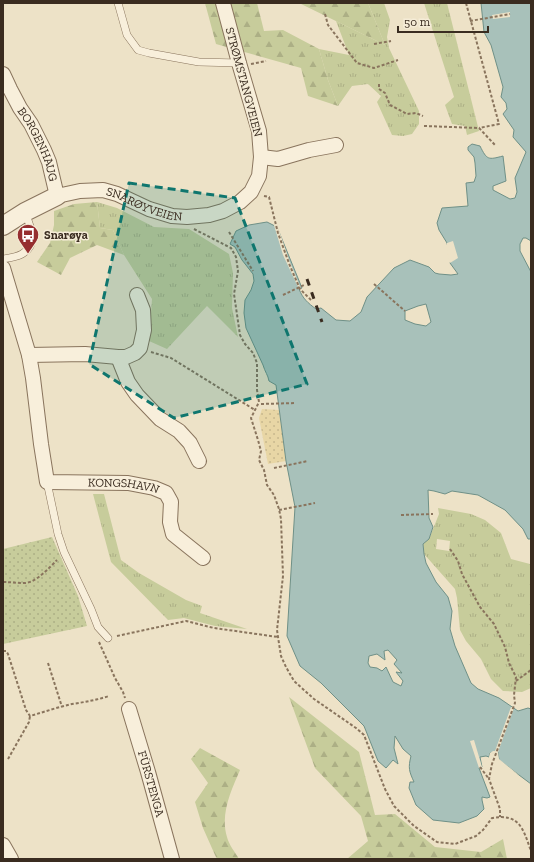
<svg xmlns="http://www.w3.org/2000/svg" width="534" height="862" font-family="'Zilla Slab',serif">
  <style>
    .grass { fill: url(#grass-tufts); fill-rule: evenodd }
    .forest { fill: url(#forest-firs) }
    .sand { fill: url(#sand-dots) }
    .park { fill: url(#park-dots) }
    .water { fill: #a8c1ba; stroke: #6f9087; fill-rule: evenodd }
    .pier { fill: #ede2c7 }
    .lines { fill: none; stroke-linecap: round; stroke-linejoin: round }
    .service-casing { stroke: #89745d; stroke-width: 8 }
    .minor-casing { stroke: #89745d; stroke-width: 16 }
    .tertiary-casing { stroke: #89745d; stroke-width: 20 }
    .path { stroke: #89745d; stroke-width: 2; stroke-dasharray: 3 2; stroke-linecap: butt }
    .service { stroke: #f8efdb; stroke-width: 7 }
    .minor { stroke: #f8efdb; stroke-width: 14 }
    .tertiary { stroke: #f8efdb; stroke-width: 18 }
    .rail { stroke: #3a2c20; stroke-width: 3; stroke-dasharray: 7 7; stroke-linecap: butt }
    .marked { fill: #0f766e; fill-opacity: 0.2; stroke: #0f766e; stroke-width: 3; stroke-dasharray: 8 5; stroke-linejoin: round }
    .labels { text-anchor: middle; stroke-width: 3; stroke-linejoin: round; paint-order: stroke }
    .street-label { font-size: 12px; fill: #3a2c20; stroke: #f5ecd7 }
    .poi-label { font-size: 12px; font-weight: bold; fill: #3a2c20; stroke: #f5ecd7; text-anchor: start }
  </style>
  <defs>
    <pattern id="grass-tufts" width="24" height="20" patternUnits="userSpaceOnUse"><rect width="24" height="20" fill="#c7cc9b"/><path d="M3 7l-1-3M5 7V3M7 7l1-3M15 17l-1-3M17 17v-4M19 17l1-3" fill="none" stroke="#acaf85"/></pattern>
    <pattern id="forest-firs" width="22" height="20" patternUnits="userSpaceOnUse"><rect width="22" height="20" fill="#c7cc9b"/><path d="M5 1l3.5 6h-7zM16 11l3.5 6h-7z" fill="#acaf85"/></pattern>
    <pattern id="sand-dots" width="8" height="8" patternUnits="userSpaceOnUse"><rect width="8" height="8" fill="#e8d6a5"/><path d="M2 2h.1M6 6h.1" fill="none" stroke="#c8b88e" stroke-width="1.8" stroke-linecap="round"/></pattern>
    <pattern id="park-dots" width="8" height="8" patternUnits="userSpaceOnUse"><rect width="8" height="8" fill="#c7cc9b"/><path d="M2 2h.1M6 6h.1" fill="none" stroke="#acaf85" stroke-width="1.8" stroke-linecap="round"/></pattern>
  </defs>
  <rect width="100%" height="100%" fill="#ede2c7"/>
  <path class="grass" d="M368,3h16l6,17 -3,17 2,11 30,63v13l-7,10 -9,2 -11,-1 -15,-33 4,-6 -13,-12 -16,2 -14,20 -10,-26 -9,-31 30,6 -13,-34 49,24z
    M424,3h23l32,128 -12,4 -2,-9 -13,-2 -7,-19 9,-8z
    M97,202l20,6 37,19 35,2 40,25 4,19 -1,35 6,29 -31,-31 -40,43 -18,-8 3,-42 -28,-44 -11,-25 -13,-2z
    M93,494h11l17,66 18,13 47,27 16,6 -2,7 47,16 -32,-3 -31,-8 -16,2 -57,-58z
    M438,508l33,6 14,6 16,13 10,26 19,5 1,2v122l-9,4 -19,-1 -12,-12 -10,-20 -15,-18 -6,-11 -3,-32 -2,-9 -31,-35 -1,-11 6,-4 10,-25zM437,539l13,2 -1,10 -13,-2z"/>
  <path class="forest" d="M205,3h52l7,28 19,-1 36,19 9,31 10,26 -30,-10 -7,-28 -85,-24z
    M299,3h69l17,42z
    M97,202l3,26 13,2 11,25 -27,-10 -27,13 -9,17 -24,-13 13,-19 4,-18v-14l20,-7z
    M289,697l70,55 16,63 20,-1 40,33 46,5 22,-13 4,20h-160l21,-18 -7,-25 -46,-48z
    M200,748l40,22c-9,21 -20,44 -13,67 2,8 8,15 12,22h-22l-2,-4 -12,-27 -8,-26 13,-19 -17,-24z"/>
  <path class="sand" d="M262,409l17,1 7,51 -18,3 -9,-46z"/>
  <path class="park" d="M52,537l26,59 9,30 -84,18v-95z"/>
  <path class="water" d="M481,3h50v238l-5,-3h-3l-3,6v7l11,21v267h-3l-5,-10 -18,-19 -27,-15 -26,-4 -7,3 -11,-3 -6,-1 1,28 4,9 -4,12 -6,5 1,10 2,9 10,19 12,15 4,14 -2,18 5,17 16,37 7,6 21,9 19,13 10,-3 3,1v75l-32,-24 -1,-8 -8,1 -1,4 -3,-1 -6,1 2,10 -3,1 11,29 -3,1 -5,-1v3l2,9 -7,7 -18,7 -26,-3 -17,-15 -7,-17 1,-6h4c-5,-11 -6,-14 -3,-26l-8,-7 -8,-13 -1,12 4,16 -5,-4 -7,8 -8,-7 -14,-35 -43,-43 -21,-17 -13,-30 8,-129 -9,-46 -10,-76 -7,-4c-1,-6 -4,-9 -6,-16l-17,-37 -2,-15 1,-13 6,-10 3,-9 -1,-7 -11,-14 -7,-13 -5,-3 6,-13 13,-6 18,-3 10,5 25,61 -3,1c4,10 9,14 17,20l5,-1 15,12 14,1 11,-9 6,-15 27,-29 16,-8 19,7 6,6 4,1 12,1 7,-1 -8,-11 1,-2 -4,-18 -8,-13 -2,-7 5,-15 26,-2 -2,-23 8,-1 2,-6 -1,-13 -1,-6 -6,-7v-3l4,-3 8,2c7,14 8,14 23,10l3,25 -13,5v4l17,9 5,-1 2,-6 -2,-14 11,-26 -13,-15 1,-7 -11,-16 4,-5 -1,-6 -5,-6 2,-10 -12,-42 -7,-13zM426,304l5,18 -5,4 -11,-2 -10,-4v-9l13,-5zM388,650l9,10 -3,4 8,9 -6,-1 7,9 -2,5 -8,-4 -7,-15 -4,4 -5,-3 -7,-1 -2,-4 1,-7 8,-2 8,6 -1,-9z"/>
  <path class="pier" d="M510,12v5l-17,2 -1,-4z
    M273,222l4,2 12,36 12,29h-2l-16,-34z
    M453,241l5,17 -8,5 -4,-17 1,-1v-2z
    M511,707l3,1 -16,44 1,7 21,17 -14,-9 -9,-6 -1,-7 -3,-1 -2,5 -2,-1 1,-4 3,-2h2z
    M474,740l8,27 -3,1 -9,-27z"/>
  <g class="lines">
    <g class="service-casing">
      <path id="service" d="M118,3l9,32 11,15 11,3 50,9 40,1
        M3,259c6,-1 14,-2 19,-5 17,-10 9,-27 3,-41
        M47,482l11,52 6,18 27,57 7,18 10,11"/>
    </g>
    <g class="minor-casing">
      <g id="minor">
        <path id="s1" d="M3,74l7,15 10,19 11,16 13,26 5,12 8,34 23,-5 23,-1 14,4 32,15 23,7 15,1 22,-2 14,-4 17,-9 11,-10 8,-16 2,-19 -2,-26 -20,-68 -16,-60"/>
        <path d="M261,157l17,2 31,-9 27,-5"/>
        <path id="s2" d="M3,268l26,87 4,23 8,66 6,38 81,1 26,5 12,5 5,9 -1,20 3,12 30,24"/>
        <path d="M29,355l56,-1 33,3h8l9,-4 5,-5 4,-18 -1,-20 -6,-15"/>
        <path d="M118,357l10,25 9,13 23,24 19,12 11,12 9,18"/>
        <path id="s3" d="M129,709l19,63 24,87"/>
        <path d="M3,845l8,14"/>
      </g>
    </g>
    <g class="tertiary-casing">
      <path id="tertiary" d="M3,226l22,-14 32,-16"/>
    </g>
    <path class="path" d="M466,3l33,121 -20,4
      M325,14l3,11 29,38 17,5 24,-8
      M470,21l40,-7
      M374,44l17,-3
      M251,64l15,-3
      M379,84v5l6,4 5,12 17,9 9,-1 7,3
      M424,126l55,2 16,17
      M264,196l5,1 9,36 12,33 10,23 11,11
      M194,229l37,19 5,9 2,14 -4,23 6,41 5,9 8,9 4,10v27l2,12 -8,16 7,22 3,11 -2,9 5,10 3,15 7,10 5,14 2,10 2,57 -6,54 1,7 3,19 5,11 8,14 20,18 42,29 8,7 21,54 9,17 20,20 23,16 18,2 21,-8 7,-6 9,-12c28,-5 31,11 39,33
      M229,232l24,39
      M374,284l31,27
      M283,295l21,-10
      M151,352l20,6 84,52
      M261,404l35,-1
      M274,468l34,-7
      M279,510l36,-7
      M401,515l32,-1
      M450,549l8,12 4,13 18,33 14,17 11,23 4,16 7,14 -2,18 1,8 -23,61 -3,15 11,30v8
      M3,582c7,0 13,1 20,1 12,1 26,-15 34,-23
      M117,636l69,-15 28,7 64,9
      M99,642l16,36 8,14 2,6
      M3,651h3l2,3 18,56 4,6c14,-4 28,-9 42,-12 13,-2 25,-4 37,-8
      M48,663l14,44
      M516,681l15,-11
      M8,759l21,-37 1,-6
      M480,767l9,12"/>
    <use href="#service" class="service"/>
    <use href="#minor" class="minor"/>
    <use href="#tertiary" class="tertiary"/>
    <path class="rail" d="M307,279l15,43"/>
  </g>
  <path class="marked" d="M129,183l106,15 72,186 -133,34 -85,-54z"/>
  <defs>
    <g id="bus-pin" transform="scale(1.15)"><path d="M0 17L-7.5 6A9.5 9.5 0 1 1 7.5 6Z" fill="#962e30" stroke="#f5ecd7"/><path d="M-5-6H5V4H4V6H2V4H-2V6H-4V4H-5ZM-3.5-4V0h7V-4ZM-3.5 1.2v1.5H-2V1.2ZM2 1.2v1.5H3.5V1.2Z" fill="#fff"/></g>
  </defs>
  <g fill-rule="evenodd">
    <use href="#bus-pin" x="28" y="235"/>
  </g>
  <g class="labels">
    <g class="street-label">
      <text transform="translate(244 82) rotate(75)" y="4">STRØMSTANGVEIEN</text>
      <text dy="4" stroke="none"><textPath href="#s1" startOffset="79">BORGENHAUG</textPath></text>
      <text dy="4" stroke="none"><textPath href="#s1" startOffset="225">SNARØYVEIEN</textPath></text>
      <text dy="4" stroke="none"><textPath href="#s2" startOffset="296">KONGSHAVN</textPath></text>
      <text dy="4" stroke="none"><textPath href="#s3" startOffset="78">FÜRSTENGA</textPath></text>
    </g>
    <g class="poi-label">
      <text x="44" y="239">Snarøya</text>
    </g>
  </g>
  <rect width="534" height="862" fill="none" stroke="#3a2c20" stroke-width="8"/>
  <path d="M398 26v6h90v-6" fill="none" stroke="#3a2c20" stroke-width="2"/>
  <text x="404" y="26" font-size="12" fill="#3a2c20" stroke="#f5ecd7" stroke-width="3" paint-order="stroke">50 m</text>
</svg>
